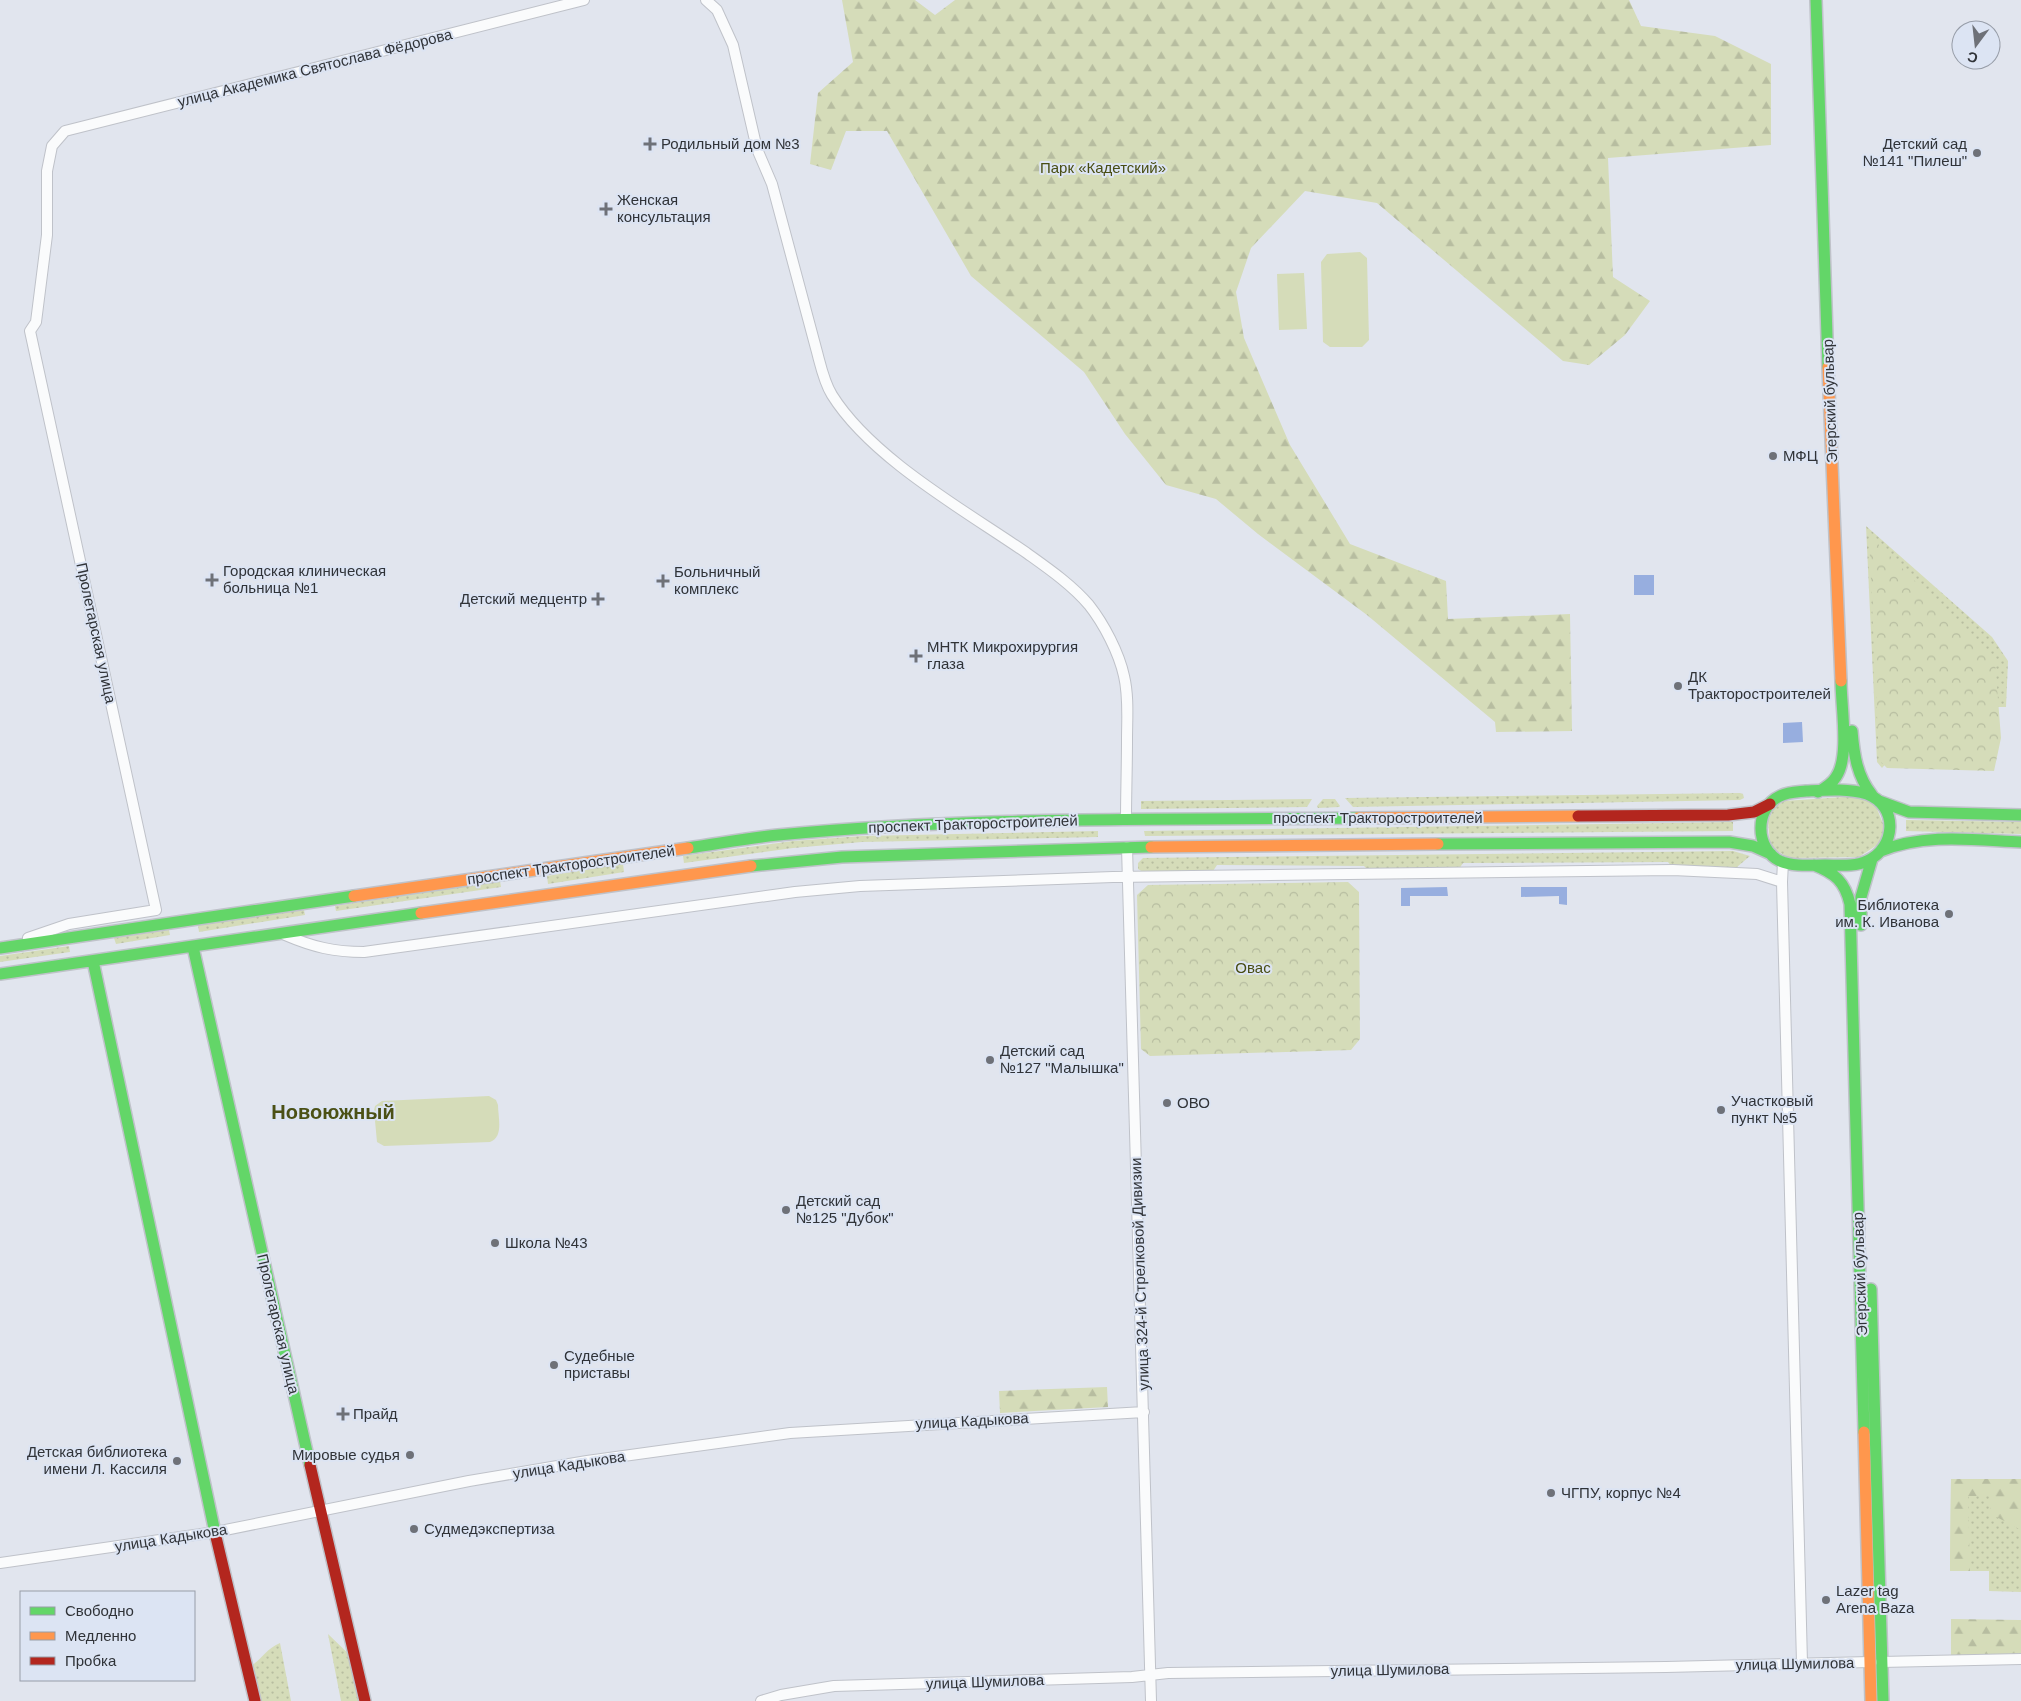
<svg xmlns="http://www.w3.org/2000/svg" width="2021" height="1701" font-family="Arial,sans-serif">
  <style>
    .grass { fill: url(#grass-dots) }
    .forest { fill: url(#forest-firs) }
    .park { fill: url(#park-crowns) }
    .garden { fill: #d5dcb9 }
    .water { fill: #97aedf }
    .lines { fill: none; stroke-linecap: round; stroke-linejoin: round }
    .street-casing { stroke: #bfc2c9; stroke-width: 12 }
    .fast-casing { stroke: #bfc2c9; stroke-width: 14 }
    .slow-casing { stroke: #bfc2c9; stroke-width: 14 }
    .jam-casing { stroke: #bfc2c9; stroke-width: 14 }
    .street { stroke: #fafbfc; stroke-width: 10 }
    .fast { stroke: #63d668; stroke-width: 11 }
    .slow { stroke: #ff974d; stroke-width: 11 }
    .jam { stroke: #b3261e; stroke-width: 11 }
    .poi-dot { fill: #6e7178; stroke: #dce4f3; stroke-width: 2 }
    .labels { text-anchor: middle; stroke-width: 4; stroke-linejoin: round; paint-order: stroke }
    .street-label { font-size: 15px; fill: #303338; stroke: #dce4f3 }
    .poi-label { font-size: 15px; fill: #303338; stroke: #dce4f3; text-anchor: start }
    .park-label { font-size: 15px; fill: #484d12; stroke: #dce4f3 }
    .district-label { font-size: 20px; font-weight: bold; fill: #4b5015; stroke: #dce4f3 }
  </style>
  <defs>
    <pattern id="grass-dots" width="8" height="8" patternUnits="userSpaceOnUse" patternTransform="scale(1.25)"><rect width="8" height="8" fill="#d5dcb9"/><path d="M2 2h.1M6 6h.1" fill="none" stroke="#b7bda0" stroke-width="1.8" stroke-linecap="round"/></pattern>
    <pattern id="forest-firs" width="22" height="20" patternUnits="userSpaceOnUse" patternTransform="scale(1.25)"><rect width="22" height="20" fill="#d5dcb9"/><path d="M5 1l3.5 6h-7zM16 11l3.5 6h-7z" fill="#b7bda0"/></pattern>
    <pattern id="park-crowns" width="20" height="18" patternUnits="userSpaceOnUse" patternTransform="scale(1.25)"><rect width="20" height="18" fill="#d5dcb9"/><path d="M2 6a3 3 0 1 1 6 0M12 15a3 3 0 1 1 6 0" fill="none" stroke="#b7bda0"/></pattern>
  </defs>
  <rect width="100%" height="100%" fill="#e1e5ee"/>
  <path class="grass" d="M1866,526l126,111 16,24 -2,46h-48l-39,19 -37,42 -5,-6z
    M1740,793l3,1 1,4 -4,2 -387,7 -8,-9z
    M1859,796l16,8 9,22 -2,12 -5,7 -18,12 -70,1 -12,-7 -7,-8 -2,-22 6,-13 10,-7z
    M1312,799l-5,8 -166,2v-8z
    M1323,799h12l5,7 -1,1 -21,1 -1,-2z
    M1906,820l115,2v12l-115,-3z
    M1733,822v9l-588,5 -1,-5z
    M1098,831v6l-236,5 -69,6 -109,15 -1,-7 110,-15 69,-5z
    M1733,851l17,5 -13,11h-65l-4,-5 -205,1 -4,6 -91,1 -4,-4 -147,-1 -4,6 -70,1 -5,-3v-6l5,-5z
    M623,864l1,8 -76,12 -1,-8z
    M500,881l1,6 -165,24 -1,-5z
    M304,910l1,5 -106,17 -1,-7z
    M169,930l1,5 -54,9 -2,-6z
    M69,946l1,6 -70,10v-6z
    M1951,1479h70v113l-32,-1v-20h-39z
    M328,1634l28,27 9,40h-24z
    M280,1643l11,58h-36l-8,-33c15,-7 17,-18 33,-25z"/>
  <path class="forest" d="M842,0h73l20,15 20,-15h674l12,26 74,10 56,28v81l-163,13 5,119 37,24 -25,34 -36,30 -26,-4 -186,-158 -72,-12 -54,57 -15,44 8,46 46,107 60,99 96,37 2,38 122,-5 2,117 -76,1 -1,-10 -128,-107 -109,-81 -42,-35 -50,-14 -41,-51 -41,-62 -113,-96 -84,-145h-41l-15,39 -21,-6 8,-71 35,-31z
    M1107,1387l1,20 -108,6 -1,-22z
    M1951,1479h70v51l-30,-16 -2,-18h-21l2,75h-20z
    M1951,1619l70,1v39l-70,1z"/>
  <path class="park" d="M1869,535l126,126 6,77 -7,33 -107,-3 -8,-8z
    M1348,882l11,10 1,147 -9,11 -201,6 -9,-7 -4,-154 11,-10z"/>
  <path class="garden" d="M1360,252l7,6 2,82 -7,7h-32l-7,-5 -2,-80 6,-8z
    M1304,273l3,56 -28,1 -2,-56z
    M489,1096l7,4 2,5c0,12 6,32 -8,37l-106,4 -7,-4 -3,-32 1,-4 7,-5z"/>
  <path class="water" d="M1634,575h20v20h-20z
    M1802,722l1,20 -20,1v-20z
    M1447,887l1,9h-38v10h-9v-18z
    M1567,887v18l-8,-1v-8l-38,1v-10z"/>
  <g class="lines">
    <g class="street-casing">
      <path id="street" d="M706,0l11,10 16,35 24,104 15,35 45,168c4,15 7,30 15,43 40,64 134,116 196,159 21,15 44,31 61,51 15,19 30,48 35,71 5,21 3,43 3,64 0,27 -1,53 -1,80
        M1127,847l24,854
        M1783,862l-1,20 20,781
        M156,910l-126,-579 6,-9 11,-87v-64l5,-25 13,-15 519,-131
        M285,935c28,12 49,17 79,17l431,-60 65,-6 253,-9 560,-7 84,4 25,8
        M28,938l41,-14 87,-14
        M0,1563l215,-31 254,-51 118,-20 203,-28 354,-21
        M1881,1662l140,-3
        M761,1701l20,-6 53,-9 298,-9 36,-4 498,-6 204,-5"/>
    </g>
    <g class="fast-casing">
      <path id="fast" d="M1816,0l12,367
        M1852,731c2,24 5,45 20,64
        M1806,791c19,-1 42,-3 61,3 32,12 29,54 0,67 -12,6 -29,4 -42,4 -14,0 -31,2 -45,-4 -25,-12 -26,-53 0,-65 8,-4 18,-4 26,-5z
        M1818,792c7,-4 14,-8 18,-15 14,-20 5,-71 5,-96
        M1879,801l30,11 112,3
        M1438,844l291,-2 24,4 18,8
        M688,848c29,-4 59,-10 90,-13 192,-19 386,-15 579,-17
        M1881,851c44,-18 93,-11 140,-9
        M1814,865c21,8 31,17 36,39l14,528
        M751,866l91,-9 309,-10
        M1861,925v-28l11,-38
        M193,947l117,518
        M0,948l354,-52
        M93,961l123,576
        M0,974l421,-61
        M1871,1289l12,412"/>
    </g>
    <g class="slow-casing">
      <path id="slow" d="M1828,367l13,314
        M1357,818l221,-2
        M1151,847l287,-3
        M354,896l334,-48
        M421,913l330,-47
        M1864,1432l7,269"/>
    </g>
    <g class="jam-casing">
      <path id="jam" d="M1578,816l150,-1 26,-3 16,-8
        M310,1465l55,236
        M216,1537l39,164"/>
    </g>
    <use href="#street" class="street"/>
    <use href="#fast" class="fast"/>
    <use href="#slow" class="slow"/>
    <use href="#jam" class="jam"/>
  </g>
  <g class="poi-dot">
    <path d="M647.5 136.5h5v5h5v5h-5v5h-5v-5h-5v-5h5z"/>
    <circle cx="1977" cy="153" r="5"/>
    <path d="M603.5 201.5h5v5h5v5h-5v5h-5v-5h-5v-5h5z"/>
    <circle cx="1773" cy="456" r="5"/>
    <path d="M209.5 572.5h5v5h5v5h-5v5h-5v-5h-5v-5h5z"/>
    <path d="M660.5 573.5h5v5h5v5h-5v5h-5v-5h-5v-5h5z"/>
    <path d="M595.5 591.5h5v5h5v5h-5v5h-5v-5h-5v-5h5z"/>
    <path d="M913.5 648.5h5v5h5v5h-5v5h-5v-5h-5v-5h5z"/>
    <circle cx="1678" cy="686" r="5"/>
    <circle cx="1949" cy="914" r="5"/>
    <circle cx="990" cy="1060" r="5"/>
    <circle cx="1167" cy="1103" r="5"/>
    <circle cx="1721" cy="1110" r="5"/>
    <circle cx="786" cy="1210" r="5"/>
    <circle cx="495" cy="1243" r="5"/>
    <circle cx="554" cy="1365" r="5"/>
    <path d="M340.5 1406.5h5v5h5v5h-5v5h-5v-5h-5v-5h5z"/>
    <circle cx="410" cy="1455" r="5"/>
    <circle cx="177" cy="1461" r="5"/>
    <circle cx="1551" cy="1493" r="5"/>
    <circle cx="414" cy="1529" r="5"/>
    <circle cx="1826" cy="1600" r="5"/>
  </g>
  <g class="labels">
    <g class="street-label">
      <text transform="translate(315 68) rotate(-14)" y="5">улица Академика Святослава Фёдорова</text>
      <text transform="translate(1830 401) rotate(-92)" y="5">Эгерский бульвар</text>
      <text transform="translate(96 633) rotate(78)" y="5">Пролетарская улица</text>
      <text x="1378" y="823">проспект Тракторостроителей</text>
      <text transform="translate(973 824) rotate(-2)" y="5">проспект Тракторостроителей</text>
      <text transform="translate(571 865) rotate(-8)" y="5">проспект Тракторостроителей</text>
      <text transform="translate(1140 1274) rotate(-92)" y="5">улица 324-й Стрелковой Дивизии</text>
      <text transform="translate(1860 1274) rotate(-92)" y="5">Эгерский бульвар</text>
      <text transform="translate(278 1324) rotate(77)" y="5">Пролетарская улица</text>
      <text transform="translate(972 1421) rotate(-3)" y="5">улица Кадыкова</text>
      <text transform="translate(569 1465) rotate(-9)" y="5">улица Кадыкова</text>
      <text transform="translate(171 1538) rotate(-9)" y="5">улица Кадыкова</text>
      <text transform="translate(1795 1664) rotate(-1)" y="5">улица Шумилова</text>
      <text transform="translate(1390 1670) rotate(-1)" y="5">улица Шумилова</text>
      <text transform="translate(985 1682) rotate(-2)" y="5">улица Шумилова</text>
    </g>
    <g class="poi-label">
      <text x="661" y="149">Родильный дом №3</text>
      <text x="1967" y="149" text-anchor="end">Детский сад<tspan x="1967" dy="17">№141 "Пилеш"</tspan></text>
      <text x="617" y="205">Женская<tspan x="617" dy="17">консультация</tspan></text>
      <text x="1783" y="461">МФЦ</text>
      <text x="223" y="576">Городская клиническая<tspan x="223" dy="17">больница №1</tspan></text>
      <text x="674" y="577">Больничный<tspan x="674" dy="17">комплекс</tspan></text>
      <text x="587" y="604" text-anchor="end">Детский медцентр</text>
      <text x="927" y="652">МНТК Микрохирургия<tspan x="927" dy="17">глаза</tspan></text>
      <text x="1688" y="682">ДК<tspan x="1688" dy="17">Тракторостроителей</tspan></text>
      <text x="1939" y="910" text-anchor="end">Библиотека<tspan x="1939" dy="17">им. К. Иванова</tspan></text>
      <text x="1000" y="1056">Детский сад<tspan x="1000" dy="17">№127 "Малышка"</tspan></text>
      <text x="1731" y="1106">Участковый<tspan x="1731" dy="17">пункт №5</tspan></text>
      <text x="1177" y="1108">ОВО</text>
      <text x="796" y="1206">Детский сад<tspan x="796" dy="17">№125 "Дубок"</tspan></text>
      <text x="505" y="1248">Школа №43</text>
      <text x="564" y="1361">Судебные<tspan x="564" dy="17">приставы</tspan></text>
      <text x="353" y="1419">Прайд</text>
      <text x="167" y="1457" text-anchor="end">Детская библиотека<tspan x="167" dy="17">имени Л. Кассиля</tspan></text>
      <text x="400" y="1460" text-anchor="end">Мировые судья</text>
      <text x="1561" y="1498">ЧГПУ, корпус №4</text>
      <text x="424" y="1534">Судмедэкспертиза</text>
      <text x="1836" y="1596">Lazer tag<tspan x="1836" dy="17">Arena Baza</tspan></text>
    </g>
    <g class="park-label">
      <text x="1103" y="173">Парк «Кадетский»</text>
      <text x="1253" y="973">Овас</text>
    </g>
    <g class="district-label">
      <text x="333" y="1119">Новоюжный</text>
    </g>
  </g>
  <rect x="20" y="1591" width="175" height="90" fill="#dce4f3" stroke="#979da8"/>
  <rect x="30" y="1607" width="25" height="8" fill="#63d668" stroke="#979da8"/>
  <text x="65" y="1616" font-size="15" fill="#303338">Свободно</text>
  <rect x="30" y="1632" width="25" height="8" fill="#ff974d" stroke="#979da8"/>
  <text x="65" y="1641" font-size="15" fill="#303338">Медленно</text>
  <rect x="30" y="1657" width="25" height="8" fill="#b3261e" stroke="#979da8"/>
  <text x="65" y="1666" font-size="15" fill="#303338">Пробка</text>
  <g transform="translate(1976 45) rotate(195)"><circle r="24" fill="#dce4f3" stroke="#979da8"/>
  <path d="M0-4L9 19L0 12L-9 19Z" fill="#6e7178"/>
  <text y="-8" font-size="14" font-weight="bold" text-anchor="middle" fill="#303338">С</text>
  </g>
</svg>
